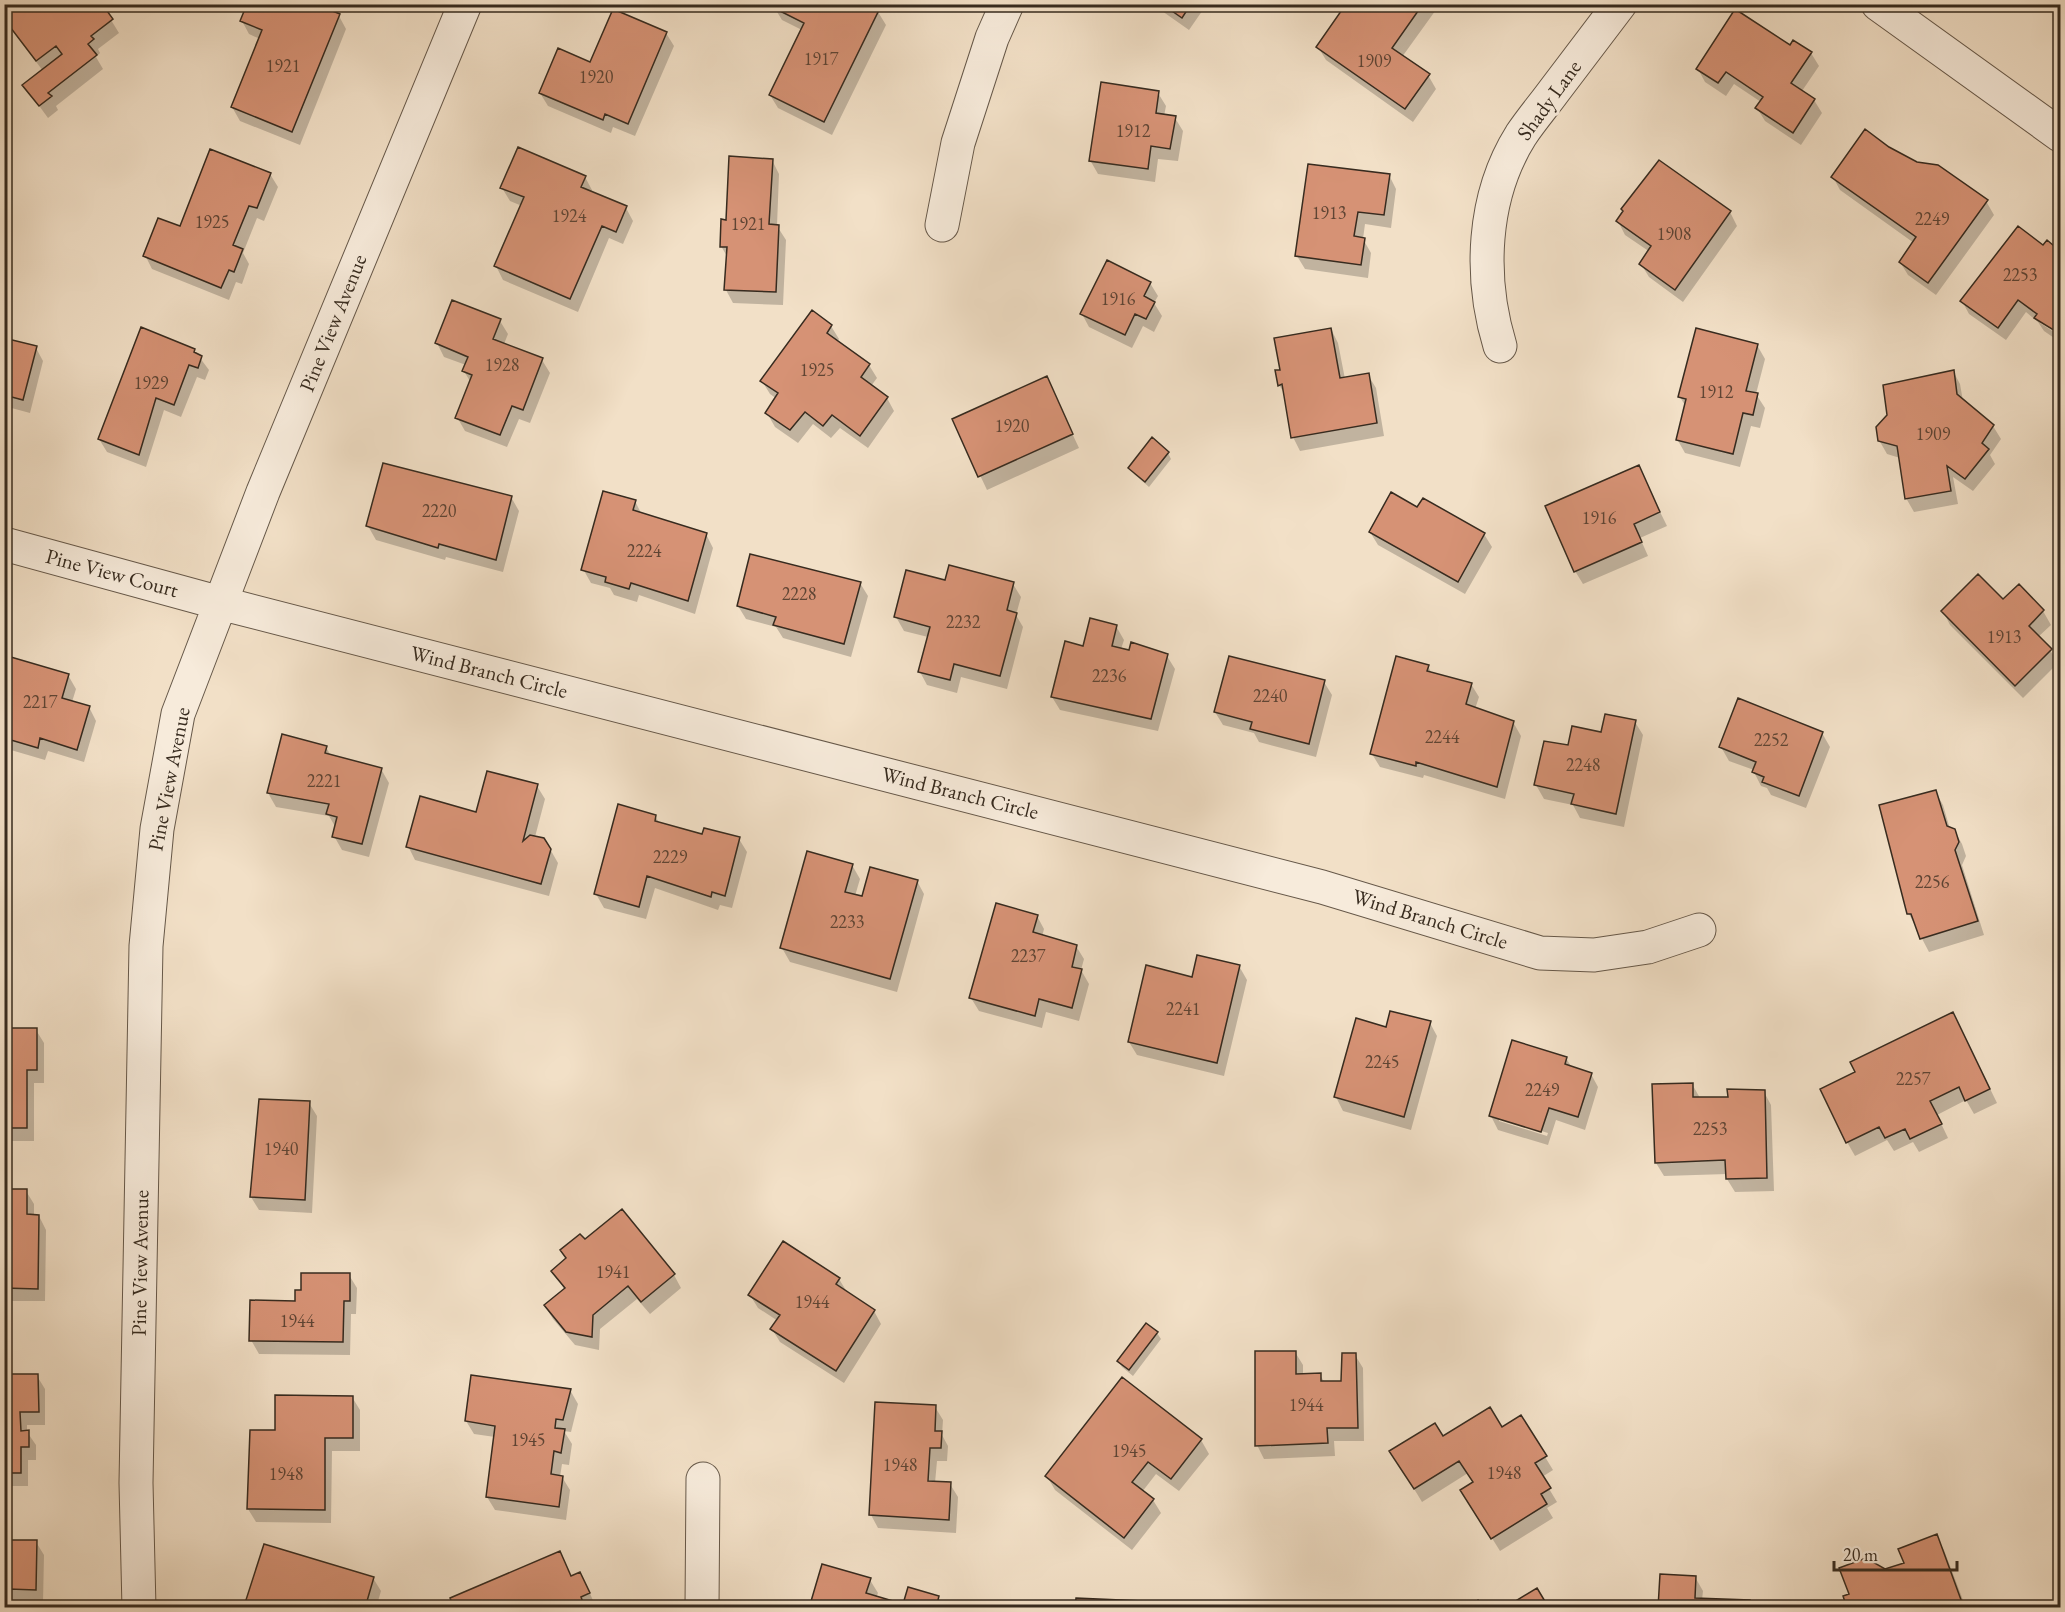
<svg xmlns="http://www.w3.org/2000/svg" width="2065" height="1612" font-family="'EB Garamond',serif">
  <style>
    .shadow { fill: #0003; fill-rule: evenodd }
    .building { fill: #d69275; stroke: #372b1f; stroke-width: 1.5 }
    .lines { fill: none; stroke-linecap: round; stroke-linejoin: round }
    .minor-casing { stroke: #665849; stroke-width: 35 }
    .minor { stroke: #f7ebdb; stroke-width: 33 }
    .labels { text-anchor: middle; stroke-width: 6; stroke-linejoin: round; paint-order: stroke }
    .number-label { font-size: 18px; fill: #5f4534 }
    .street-label { font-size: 21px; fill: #372b1f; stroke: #f7ebdb }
  </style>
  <rect width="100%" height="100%" fill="#f2e0c7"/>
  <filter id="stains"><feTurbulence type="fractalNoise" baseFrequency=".00333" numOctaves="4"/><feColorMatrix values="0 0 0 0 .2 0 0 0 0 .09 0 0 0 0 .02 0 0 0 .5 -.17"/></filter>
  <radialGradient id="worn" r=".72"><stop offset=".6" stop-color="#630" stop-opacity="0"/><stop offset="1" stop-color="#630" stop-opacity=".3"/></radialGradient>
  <path class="shadow" d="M1152,4h55l-18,26z
    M1348,4h89l1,3 -36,50 26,18 8,14 -23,33 -87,-62 -8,-13z
    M774,7l104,5 8,13 -54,110 -54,-27 -8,-13 32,-65 -20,-10z
    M339,16l7,13 -46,116 -60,-24 -8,-14 28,-68 -11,-5 -7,-13z
    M4,19l107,1 8,13 -21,16 2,4 -4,4 7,12 -47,37 2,4 -10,8 -24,-33 19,-14z
    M666,33l8,13 -39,90 -22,-9 -2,6 -63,-27 -8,-13 51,-29z
    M1790,47l21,6 8,13 -17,25 12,9 8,13 -21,32 -36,-24 -8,-13 4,-6 -27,-18 -8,12 -21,-14 -7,-13z
    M1158,93l8,13 -2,10 11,2 8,13 -5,30 -20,-2 -3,23 -57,-8 -8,-14z
    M1888,148l98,53 8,14 -58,80 -28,-20 -8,-13 14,-19 -74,-53 -7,-13z
    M772,160l7,14 -2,52 9,14 -3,65 -50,-2 -7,-13 2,-32 -7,-12 6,-25z
    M270,174l8,13 -14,34 -7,-3 -14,35 6,11 -7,20 -6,-2 -7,18 -77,-31 -7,-14 35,-27z
    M1389,175l7,14 -5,39 -26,-4 -2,15 8,14 -3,25 -63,-9 -8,-13z
    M585,177l7,13 -1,3 35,15 7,13 -10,23 -14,-6 -31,74 -75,-32 -7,-14 26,-60 -12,-5 -8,-13z
    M1730,212l7,14 -54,76 -34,-25 -8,-13 9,-12 -25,-17 -7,-14z
    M2047,242l13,10v81l-20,-13v3l20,13v6l-16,-11 -6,-9 -12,-10 -20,28 -37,-26 -7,-13 82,-54z
    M1150,283l8,13 -4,7 8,13 -8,16 -11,-6 -11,22 -43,-21 -7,-13z
    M500,321l8,13 -4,10 38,16 8,13 -20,50 -11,-4 -12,28 -42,-16 -8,-14 14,-34 -7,-12 2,-6 -22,-8 -7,-14z
    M831,326l8,13 -2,3 32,23 8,13 -6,8 16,12 7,13 -26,37 -28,-20 -9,10 -18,-14 -15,19 -23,-16 -8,-14 10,-14 -7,-5 -8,-13z
    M1331,329l7,14 7,36 23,-4 8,13 8,48 -84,15 -7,-14 -7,-41 -7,-11 3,-14z
    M4,339l32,9 7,13 -13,52 -26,-7z
    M1757,345l8,14 -9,35 9,14 -5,20 -9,-2 -11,41 -55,-14 -8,-14 9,-32 -6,-10z
    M194,350l15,20 -4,10 -8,-3 -16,40 -17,-7 -18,57 -39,-15 -8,-13z
    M1953,371l7,13 3,17 30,25 8,13 -11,16 5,9 -22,27 -20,-14 5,27 -44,8 -8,-14 -6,-40 -13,-4 -8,-14z
    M1046,378l33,70 -92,42 -33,-70z
    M1168,453l3,6 -22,28 -15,-13 -4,-6z
    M1638,467l29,59 -27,12 8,18 -65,28 -8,-13z
    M511,497l8,14 -16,61 -57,-15 -1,3 -69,-20 -8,-14z
    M635,501l7,14 64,19 7,14 -18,66 -56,-19 -2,7 -23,-7 -4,-7 -19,-5 -8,-14z
    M1418,509l66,25 8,13 -27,47 -87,-49 -8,-13z
    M946,582l67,2 8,13 -5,18 7,12 -16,62 -46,-12 -4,16 -30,-8 -7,-13 8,-35 -24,-6 -8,-14z
    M860,583l8,13 -17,61 -68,-19 -7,-11 -30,-8 -8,-13z
    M2019,586l24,25 8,14 -13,12 12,13 8,13 -35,35 -73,-73 -7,-14 60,-9z
    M1116,626l8,14 -3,9 46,7 8,13 -17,62 -98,-21 -8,-13 32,-49z
    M4,657l64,18 8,14 -4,13 17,5 7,14 -12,41 -36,-11 -3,9 -41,-12z
    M1428,666l4,8 39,10 8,13 -4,12 38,13 8,14 -16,63 -81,-24 -1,3 -43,-11 -8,-13z
    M1324,682l8,13 -16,62 -57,-15 -5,-9 -31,-8 -8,-13z
    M1635,722l8,13 -19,92 -44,-9 -7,-13 -29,-6 -8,-14 33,-38z
    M1822,733l8,14 -24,61 -35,-13 -4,-7 -6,-2 -7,-14v-2l-25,-9 -8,-14z
    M326,747l5,9 50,13 8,14 -20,74 -27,-7 -8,-14 2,-8 -7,-12 -53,-9 -8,-14z
    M537,786l8,13 -10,38 15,12 8,14 -9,33 -134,-36 -7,-14z
    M1935,791l8,14 7,24 4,1 8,14 4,12 -4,9 22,70 -55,17 -20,-38z
    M655,816l5,8 43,11 36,4 8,13 -15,56 -12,-3 -2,5 -63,-22 -9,31 -42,-11 -8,-14z
    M852,865l8,14 -5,17 8,2 54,-17 7,13 -27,98 -107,-30 -8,-14z
    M1037,916l7,13 -2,8 34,9 8,13 -3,11 8,14 -10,37 -33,-9 -4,16 -63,-17 -8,-13z
    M1239,966l8,14 -23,96 -87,-21 -8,-13 64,-63z
    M1430,1023l7,13 -26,94 -68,-19 -7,-14 51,-69z
    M1960,1027l37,76 -23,11 -8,-14 -29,15 11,23 -29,14 -6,-10 -19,9 -7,-11 -32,16 -8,-14z
    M4,1030h32l8,13v40h-10v58h-30z
    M1566,1058l6,10 19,6 7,13 -13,43 -29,-10 -8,25 -50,-15 -7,-14zM1499,1118l49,15 -1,3 -48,-15z
    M1692,1084l8,14 30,1 34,-7 7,13 3,86 -39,1 -8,-13v-5l-63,2 -8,-13z
    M309,1103l8,13 -5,97 -53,-3 -8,-13z
    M4,1190l22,1 8,13v12h5l7,14 -1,71h-41z
    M585,1241l89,34 7,13 -31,26 -13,-15 -37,30 -1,21 -24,-5 -22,-26 -8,-13 20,-16 -12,-19z
    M349,1275l8,13 -1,26h-5l-1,41 -91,-1 -8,-14 46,-37z
    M839,1279l8,13 27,19 7,13 -37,59 -64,-41 -8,-13 6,-8 -20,-13 -8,-13z
    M1147,1325l10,8 4,6 -28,37 -11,-9 -4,-6z
    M1295,1352l8,13v10h17l5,8h18l12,-28 8,13 1,73h-30l1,15 -71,3 -7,-14z
    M4,1376h33l8,13v36h-18v7l9,13v15h-8v26h-24z
    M570,1390l8,14 -7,28 -7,-1 8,13 -3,21 -7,-1 -2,13h2l8,13 -4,30 -71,-10 -8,-13 8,-60 -21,-3 -8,-13z
    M352,1397l8,13v41h-28l-1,72 -75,-1 -8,-13 28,-77z
    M935,1407l8,13 -1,15 6,11 -1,15h-10l-2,22 15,1 8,13 -2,36 -78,-5 -7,-13z
    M1521,1417l32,53 -11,7 15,25 -10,6 6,10 -53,33 -30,-48 4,-20 -6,-10 -46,29 -23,-38 103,-35z
    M1201,1440l8,14 -30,37 -23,-17 -14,18 11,8 8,13 -29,37 -77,-60 -8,-14z
    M1936,1536l8,14 22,58h-117l36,-38 21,-7z
    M4,1541l32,1 8,13 -1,48 -27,-1v6h-12z
    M559,1553l13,25 15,9 9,20 -141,1z
    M1695,1577l8,14 -1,9 47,2 4,6h-93z
    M373,1578l8,13 -5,17h-126l-3,-5z
    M870,1580l8,13 -2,5 28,8 34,-9 6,11h-134z"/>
  <path class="building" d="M4,4h98l11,15 -22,17 3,3 -6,5 9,11 -49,38 4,3 -13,10 -17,-21 40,-31 -6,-8 -20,15 -32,-42z
    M247,4h68l25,10 -48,118 -61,-25 31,-77 -22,-9z
    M773,4h94l12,6 -55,112 -55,-27 35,-72 -32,-16z
    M1162,4h29l-9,14z
    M1346,4h77l-31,44 38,26 -25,35 -89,-62z
    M613,9l54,23 -39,92 -23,-10 -2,6 -64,-27 19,-45 32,14z
    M1735,9l55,36 3,-5 19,12 -21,31 24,16 -22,34 -38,-25 8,-11 -37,-25 -8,11 -22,-14z
    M1101,82l58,9 -3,22 20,3 -6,33 -19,-3 -3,23 -59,-8z
    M1865,129l24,18 28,15 21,3 50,35 -60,83 -29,-21 17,-25 -85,-60z
    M518,147l68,29 -5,11 46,19 -11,26 -14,-6 -32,73 -76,-33 30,-69 -24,-9z
    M210,149l61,24 -14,35 -8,-2 -16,39 10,4 -9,23 -5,-2 -8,18 -78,-32 15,-38 22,8z
    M729,156l44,3 -4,65 10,1 -3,67 -52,-2 3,-43h-7l1,-28 5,1z
    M1659,160l72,51 -56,79 -36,-26 12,-18 -35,-25 7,-10 -2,-2z
    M1308,164l82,10 -6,41 -26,-3 -4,24 11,2 -4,27 -66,-9z
    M2018,226l25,19 4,-5 13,11v83l-26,-16 3,-4 -19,-14 -20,28 -38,-27z
    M1107,260l44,22 -7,14 11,6 -9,17 -11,-5 -10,21 -45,-21z
    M452,300l49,19 -8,20 50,19 -20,52 -11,-4 -12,29 -45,-17 17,-43 -10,-4 6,-14 -33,-14z
    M812,310l20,15 -5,8 43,31 -9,13 27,20 -28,39 -28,-21 -9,11 -18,-14 -15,18 -25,-17 13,-20 -18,-12z
    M141,327l54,22 -1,3 8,4 -4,12 -9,-3 -15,40 -18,-7 -17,57 -41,-16z
    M1331,328l9,50 29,-5 8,50 -86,15 -9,-54 -4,2 -3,-16h5l-6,-32z
    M1696,328l62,16 -12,47 12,2 -5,22 -10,-2 -10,41 -57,-14 10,-41 -8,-2z
    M4,338l33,8 -14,54 -19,-5z
    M1954,370l3,24 37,31 -12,18 7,6 -24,30 -18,-13 4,25 -46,8 -8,-53 -19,-5 -2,-14 11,-12 -4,-30z
    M1047,376l26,58 -95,43 -26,-58z
    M1152,437l17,15 -24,30 -17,-14z
    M383,463l129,33 -16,64 -57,-16 -1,4 -72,-22z
    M1639,465l21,47 -26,12 8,18 -68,30 -29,-66z
    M603,491l33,9 -3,10 74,23 -19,68 -57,-18 -2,6 -24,-7 1,-5 -25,-7z
    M1391,492l26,15 6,-9 62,35 -27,49 -89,-50z
    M750,554l111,28 -17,62 -71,-19 3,-8 -39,-11z
    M949,565l65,17 -7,28 10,3 -17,63 -46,-12 -4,16 -32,-8 12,-45 -36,-10 12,-47 39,10z
    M1978,574l25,25 16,-15 25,26 -15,16 23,23 -37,37 -74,-75z
    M1090,618l27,7 -5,21 17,4 2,-8 37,12 -17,65 -100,-22 14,-56 18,5z
    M4,655l65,19 -7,24 28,8 -13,44 -37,-12 -2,10 -34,-10z
    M1229,656l96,24 -16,64 -59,-15 2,-7 -38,-10z
    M1396,656l33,9 -2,6 45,12 -6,21 48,17 -17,66 -81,-25v4l-46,-12z
    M1738,698l85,34 -24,64 -37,-14 2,-5 -12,-5 4,-10 -37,-15z
    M1605,714l31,6 -20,94 -45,-10 3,-10 -40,-9 10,-44 24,4 4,-19 29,6z
    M282,734l45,12 -2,7 57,15 -20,76 -30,-7 5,-20 -11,-3 3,-10 -62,-11z
    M487,771l51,13 -15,57 7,-6 14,3 7,11 -10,35 -135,-37 14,-51 56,16z
    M1936,790l11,36 8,3 4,13 -4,8 23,71 -58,18 -9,-25h-4l-28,-109z
    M618,804l38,11 -1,6 47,13 2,-6 36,9 -15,59 -13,-4 -1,5 -64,-21 -8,31 -45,-13z
    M807,851l46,13 -8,28 17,4 8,-29 48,13 -28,99 -110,-31z
    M996,903l42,12 -5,17 44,13 -5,22 10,2 -10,39 -33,-9 -4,17 -66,-18z
    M1197,955l43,10 -23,98 -89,-21 18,-77 46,12z
    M1390,1011l41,10 -27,96 -70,-20 22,-79 30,9z
    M1953,1012l37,77 -25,12 -6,-14 -29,14 12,23 -32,15 -5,-10 -20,9 -6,-11 -33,16 -26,-54 35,-17 -5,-10z
    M4,1028h33v42h-10v58h-23z
    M1512,1040l55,17 -2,7 27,9 -14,44 -29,-9 -8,24 -52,-16z
    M1693,1083v14h35l-1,-8 38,1 2,88 -41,1 -1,-19 -70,3 -3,-79z
    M259,1099l51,2 -5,99 -55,-3z
    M4,1189h23v25l12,1 -1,74 -34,-1z
    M622,1209l53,65 -34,28 -13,-16 -35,29 -1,22 -26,-5 -22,-27 21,-17 -14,-17 15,-13 -6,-8 20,-16 5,5z
    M783,1241l57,37 -4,6 39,26 -39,61 -66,-42 10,-14 -32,-20z
    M301,1273h49v28h-6l-1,41 -94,-1 1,-41 45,1v-11h6z
    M1146,1323l12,9 -29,38 -12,-9z
    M1255,1351h41v23l25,-1v8h20l1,-28h14l2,75h-31l1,15 -73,3z
    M4,1374h34l1,38h-19l1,19 8,-1v17h-8v26h-17z
    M471,1375l100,14 -8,31 -7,-1 -1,9 10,1 -4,24 -7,-2 -3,23 12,2 -4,31 -73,-10 9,-71 -30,-5z
    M1122,1377l80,62 -31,40 -23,-17 -16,20 22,17 -30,39 -79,-62z
    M275,1395l78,1v42h-28v72l-78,-1 3,-79h25z
    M875,1402l61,3 -1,26h7l-1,17h-11l-2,33 23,1 -2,38 -80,-5z
    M1490,1407l12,20 19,-12 26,41 -12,7 16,25 -10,6 6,10 -56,35 -31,-49 13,-8 -14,-21 -45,28 -25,-38 46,-28 8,13z
    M1937,1534l27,74h-117l-4,-12 6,-2 -10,-26 27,-10 19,11 19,-6 -6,-14z
    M4,1540h33l-1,50 -27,-1v19h-5z
    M264,1544l110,33 -9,31h-106l-14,-5z
    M560,1551l11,25 9,-4 10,21 -9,4 4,11h-131l-4,-10z
    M822,1564l49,14 -5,15 37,11 5,-17 31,9 -3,12h-127z
    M1660,1574l36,2 -1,22 55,2v8h-92z
    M1537,1588l12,20h-45z
    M1076,1598l67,3v7h-68z
    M1478,1600l5,8h-17z"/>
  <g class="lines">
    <g class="minor-casing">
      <path id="minor" d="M1878,4l182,131
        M942,225l16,-82 34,-105 15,-34
        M1500,346c-21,-69 -18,-149 21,-211 10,-15 22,-29 33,-44 22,-29 44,-58 66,-87
        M4,544l216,59 1102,284 218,66 54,2 54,-8 51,-17
        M139,1608l-3,-125 10,-537 11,-117 21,-115 85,-222 202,-488
        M702,1608l1,-129"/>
    </g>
    <use href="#minor" class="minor"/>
  </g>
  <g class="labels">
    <g class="number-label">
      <text x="821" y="65">1917</text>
      <text x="1374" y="67">1909</text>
      <text x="283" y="72">1921</text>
      <text x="596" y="83">1920</text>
      <text x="1133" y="137">1912</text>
      <text x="1329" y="219">1913</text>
      <text x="569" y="222">1924</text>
      <text x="1932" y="225">2249</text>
      <text x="212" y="228">1925</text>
      <text x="748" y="230">1921</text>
      <text x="1674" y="240">1908</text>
      <text x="2020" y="281">2253</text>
      <text x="1118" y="305">1916</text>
      <text x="502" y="371">1928</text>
      <text x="817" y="376">1925</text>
      <text x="151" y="389">1929</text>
      <text x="1716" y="398">1912</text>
      <text x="1012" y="432">1920</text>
      <text x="1933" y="440">1909</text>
      <text x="439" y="517">2220</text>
      <text x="1599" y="524">1916</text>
      <text x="644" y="557">2224</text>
      <text x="799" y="600">2228</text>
      <text x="963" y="628">2232</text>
      <text x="2004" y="643">1913</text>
      <text x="1109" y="682">2236</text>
      <text x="1270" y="702">2240</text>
      <text x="40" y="708">2217</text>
      <text x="1442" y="743">2244</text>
      <text x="1771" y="746">2252</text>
      <text x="1583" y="771">2248</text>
      <text x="324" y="787">2221</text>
      <text x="670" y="863">2229</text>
      <text x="1932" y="888">2256</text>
      <text x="847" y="928">2233</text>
      <text x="1028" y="962">2237</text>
      <text x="1183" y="1015">2241</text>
      <text x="1382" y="1068">2245</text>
      <text x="1913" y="1085">2257</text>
      <text x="1542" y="1096">2249</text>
      <text x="1710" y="1135">2253</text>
      <text x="281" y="1155">1940</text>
      <text x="613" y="1278">1941</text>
      <text x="812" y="1308">1944</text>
      <text x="297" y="1327">1944</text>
      <text x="1306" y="1411">1944</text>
      <text x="528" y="1446">1945</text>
      <text x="1129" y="1457">1945</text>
      <text x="900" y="1471">1948</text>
      <text x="1504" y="1479">1948</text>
      <text x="286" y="1480">1948</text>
    </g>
    <g class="street-label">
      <text transform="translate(1549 100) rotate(-54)" y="7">Shady Lane</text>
      <text transform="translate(333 323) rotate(-68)" y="7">Pine View Avenue</text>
      <text transform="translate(112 573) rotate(15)" y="7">Pine View Court</text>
      <text transform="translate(489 672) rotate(14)" y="7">Wind Branch Circle</text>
      <text transform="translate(169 779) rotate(-79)" y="7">Pine View Avenue</text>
      <text transform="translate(960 793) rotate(14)" y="7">Wind Branch Circle</text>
      <text transform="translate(1430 919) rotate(17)" y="7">Wind Branch Circle</text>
      <text transform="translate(140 1263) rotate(-89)" y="7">Pine View Avenue</text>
    </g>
  </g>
  <rect width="2065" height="1612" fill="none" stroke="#f2e0c7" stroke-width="24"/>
  <rect x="6" y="6" width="2053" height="1600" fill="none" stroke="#372b1f" stroke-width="3"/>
  <rect x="12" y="12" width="2041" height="1588" fill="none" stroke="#372b1f" stroke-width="1.5"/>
  <path d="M1834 1561v9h123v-9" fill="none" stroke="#372b1f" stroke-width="3"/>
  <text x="1843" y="1561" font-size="18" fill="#372b1f" stroke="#f7ebdb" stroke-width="4.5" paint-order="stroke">20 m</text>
  <rect width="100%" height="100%" filter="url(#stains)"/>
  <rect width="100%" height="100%" fill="url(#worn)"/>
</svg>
